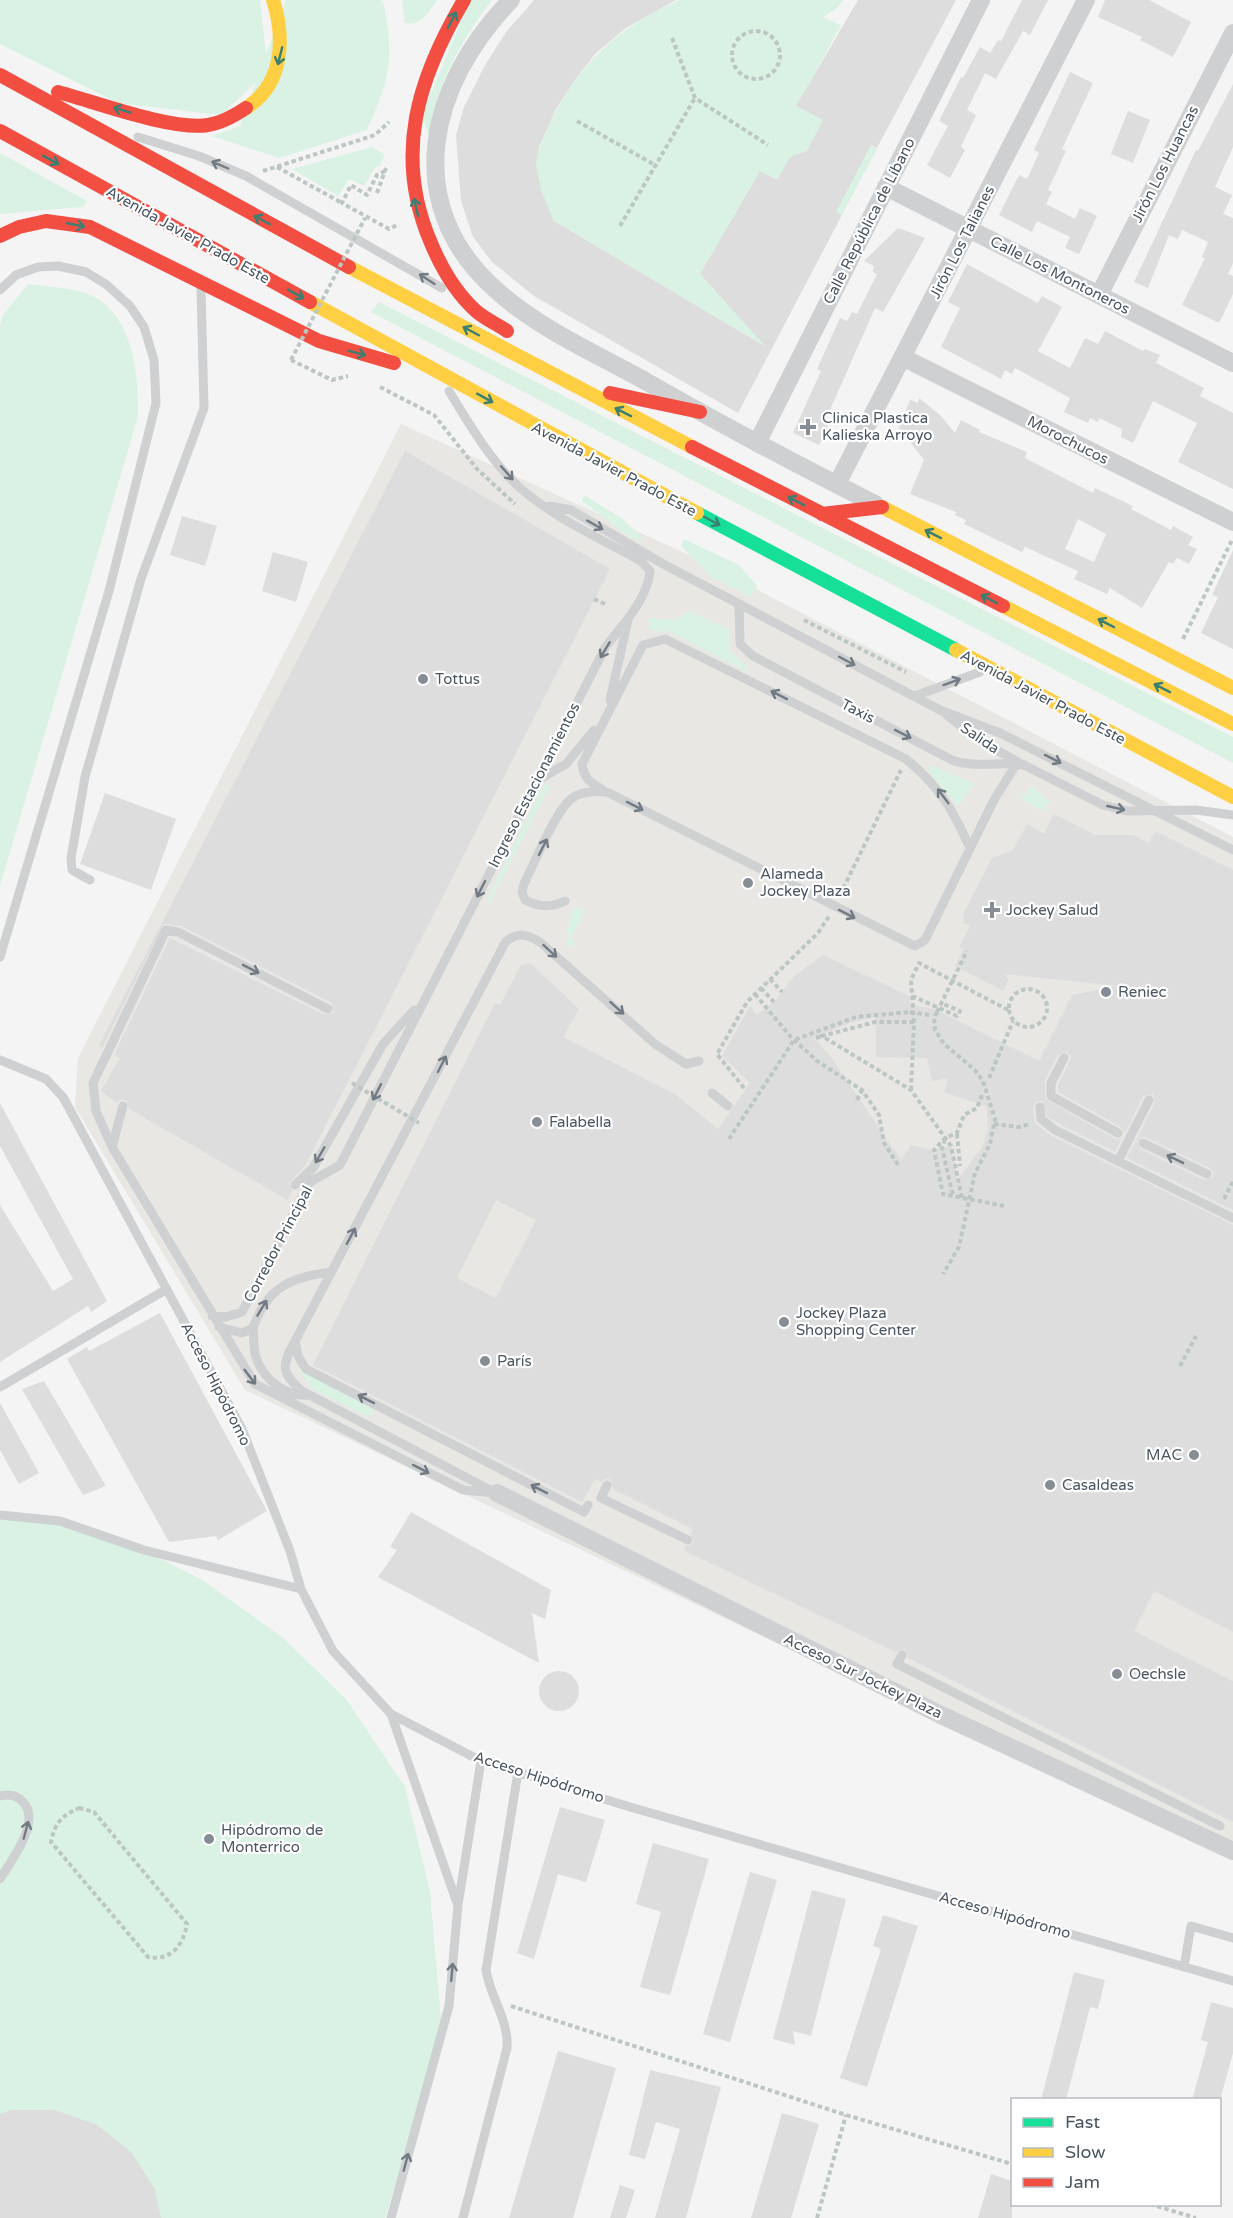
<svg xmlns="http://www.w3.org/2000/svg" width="1233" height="2218" font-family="'Varela Round',sans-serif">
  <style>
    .commercial { fill: #e8e7e3 }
    .green { fill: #d9f2e3 }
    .building { fill: #ddddde; fill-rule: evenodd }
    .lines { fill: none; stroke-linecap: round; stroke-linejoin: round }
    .path { stroke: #bcc7c4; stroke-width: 4; stroke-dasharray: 4.5 3; stroke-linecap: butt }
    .lane { stroke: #ced0d2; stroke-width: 9 }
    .street { stroke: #ced0d2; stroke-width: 18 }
    .fast { stroke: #16e098; stroke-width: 14 }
    .slow { stroke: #ffcf43; stroke-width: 14 }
    .jam { stroke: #f24e42; stroke-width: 14 }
    .path-bridge { stroke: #bcc7c4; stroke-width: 4; stroke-dasharray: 4.5 3; stroke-linecap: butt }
    .lane-bridge { stroke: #ced0d2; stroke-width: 9 }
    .oneway { stroke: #3a7f72 }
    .oneway2 { stroke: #727b83 }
    .poi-dot { fill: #868d94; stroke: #fff; stroke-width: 2 }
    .labels { text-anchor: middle; stroke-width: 4.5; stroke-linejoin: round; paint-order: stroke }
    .street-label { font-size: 15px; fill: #4a5661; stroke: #fff }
    .poi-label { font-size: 15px; fill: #4a5661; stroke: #fff; text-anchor: start }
  </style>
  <rect width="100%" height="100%" fill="#f4f4f4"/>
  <path class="commercial" d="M401,424l297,135 535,278v1023l-988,-470 -170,-283 3,-49z"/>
  <path class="green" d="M0,0h260l8,71 -47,44 -103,-12 -118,-59z
    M286,0h95l3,5c10,56 6,73 -17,125l-88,28 -67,-22 28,-10z
    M402,0h35c-9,13 -15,26 -32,23z
    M470,0h22c-31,41 -59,88 -62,140l-8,-25z
    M680,0h163l-6,8 -14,9 18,8 -44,81 80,43 -35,66 -82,-44 -60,103 14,16 68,38 -11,22 -217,-129c-8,-17 -18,-38 -18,-57 1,-14 8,-27 13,-39 29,-61 69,-98 131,-125z
    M372,147l13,8 -6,11h-3l-12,20 -15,-7 -11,17 -46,-27z
    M0,153l87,48 -5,6 -82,7z
    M28,284c18,3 42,3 60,10 45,18 51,81 50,122l-138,470v-560l3,-11z
    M379,302l854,435v26l-862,-451z
    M584,495l39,24 22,22 -14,-3 -49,-37z
    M684,539l55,26 18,21 -6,11 -40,-20 -30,-31z
    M689,611l41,19 -1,20 19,18 -1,4 -74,-39 -23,-3 -1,-12 27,2z
    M930,765l44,19 -16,22 -28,-33z
    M544,784l7,4 -5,5 -57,111 -2,-4z
    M1032,786l18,16 -7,9 -22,-12z
    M574,906l10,5 -13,27 4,6 -2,5 -6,-7 1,-15z
    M297,1367l78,40 -6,10 -56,-28z
    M0,1516l106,16 95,47 81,58 64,62 59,88 25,105 12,139 -57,187h-385z"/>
  <path class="building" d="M534,0h142l-50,28 -31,26 -20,26 -19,29 -17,38 -3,18 5,25 13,31 212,126 -66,-73 60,-103 17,9 13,-23 17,-6 16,-31 -27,-14 62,-106h98l-79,148 -6,-3 -35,67 6,3 -104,198 -204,-117 -42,-34 -19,-25 -12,-36 -5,-66 8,-28 20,-40 22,-35z
    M1022,0h26l-18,35 -7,-4 -27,48 -11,-6 -18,37 9,5 -15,32 4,3 -15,28 -23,-13 21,-39 -9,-5 22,-44 2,1 17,-31 10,6 8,-13 3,1z
    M1105,0h44l42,22 -18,35 -33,-17 2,-3 -44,-20z
    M1070,72l23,11 -31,66 4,2 -18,39 4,2 -6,12 29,15 5,-11 17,8 -18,38 -14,-6 5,-11 -33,-16 -5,11 -33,-17 20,-40 8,4 12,-26 -5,-3z
    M1233,84v63l-18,40 17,8 -9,19 10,4v45l-5,11 5,2v18l-14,29 -37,-18 23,-47 -3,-1 6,-15 -26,-12 -4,9 -9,-4 -21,53 -14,-6 62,-132 2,1z
    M1128,111l22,9 -17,43 -22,-9z
    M898,228l27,10 -42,74 -8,-4 -49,111 4,2 -11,24 -26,-12 28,-62 -4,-2 23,-51 7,3 5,-9 5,2 20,-40 -4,-2 1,-6 -10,-5z
    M967,264l71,39 4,-7 20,11 -24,44 32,17 15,-30 13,6 7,-13 38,20 2,-2 15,6 -4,8 48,25 -4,8 33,17v76l-55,-27 19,-39 -44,-22 -20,42 -12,-6 1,-8 -23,-11 -1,4 -8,-4 -2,5 -24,-11 6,-14 -55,-30 -3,6 -7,-4 -4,9 -60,-32 19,-39 -12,-6z
    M919,398l21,17 15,18 6,-13 19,10 -1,2 48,20 -2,6 68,35 2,-5 38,18 -2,3 40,21 2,-4 20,11 -5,8 9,4 -8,15 -12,-6 -4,6 -4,-2 -27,46 -32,-20 -3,6 -33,-15 4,-8 -53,-24 -3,5 -58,-28 2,-4 -11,-5 1,-3 -46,-18 14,-34 -25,-32 11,-28 8,3zM1078,519l28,15 -12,28 -29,-13z
    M405,451l205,118 -305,597 -16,17 3,8 -4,9 -159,-91 -2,-8 -5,-2 -5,4 -16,-12 19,-33 -6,-3 56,-117 155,77 9,-2 -2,-10 -151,-77 -17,-2 -62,124 -3,-3z
    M182,516l35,10 -12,40 -35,-11z
    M1233,550v99l-32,-16 17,-36 -6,-2z
    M273,552l35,10 -12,40 -34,-11z
    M105,793l71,26 -25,71 -71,-26z
    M1054,814l41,21h38l16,8 6,-12 78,39v340l-106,-52 28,-55 -2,-9 -10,2 -18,37 -4,-6 -63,-35v-7l13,-27 -4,-6 -9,3 -13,25v19l70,40 7,-1 -7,14 -56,-28 -12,-8 -4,-15h-6l-4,7 2,15 17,13 181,89v407l-79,-41 -20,40 99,50v141l-325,-164 -3,-9 -9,3 -213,-102 2,-4h6l3,-4 -3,-8 2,-5 -80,-40 -3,-10 -4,-1 -5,4 -6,-3 -13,23 -269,-137 182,-362 5,2 21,-40 9,-2 49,46 -16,28 112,57 43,35 32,-46 -28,-27 28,-50 7,9 19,-15 17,-23 30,-22 86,41 1,9 24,4 105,52 33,-66 47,-9 -115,-12 5,5 -6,12 -48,-25 8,-17 -4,-2 11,-21 -6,-3 -1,-9 29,-56 21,-8 14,-26 17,10zM876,1017v40l51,1 5,23 16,-3 -4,14 43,15 1,21 -5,18 -25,33 -7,-33 -20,4 -20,-5 -10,15 -70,-103 -17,-19 36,-15zM1143,1136l67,32 4,5 -1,4 -9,3 -64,-31 -3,-8zM496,1200l40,20 -40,78 -39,-20z
    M0,1103l107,198 -16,11 -3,-6 -88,56v-157l53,86 20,-12 -73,-133z
    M160,1313l107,198 -49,29 -2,-4 -47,6 -102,-183 20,-12 2,4z
    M44,1381l62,105 -23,9 -61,-106z
    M0,1403l39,70 -20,11 -19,-34z
    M411,1512l140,78 -6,29 -13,-6 7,50 -161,-86 19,-27 -7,-3z
    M539 1691a20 20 0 1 1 40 0a20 20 0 1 1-40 0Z
    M560,1807l45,13 -19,62 -28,-8 -24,85 -17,-6z
    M653,1843l56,16 -39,136 -30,-8 21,-75 -25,-8z
    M750,1872l27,8 -47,162 -27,-8z
    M812,1890l34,9 -35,137 -18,-5 2,14 -22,-6z
    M883,1915l35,11 -51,161 -27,-9 41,-129 -8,-3z
    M1074,1972l31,8 -7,29 -8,-2 -24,93h-25z
    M1211,2002l22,6v45l-13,47h-28l16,-58 -7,-2z
    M558,2051l58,17 -43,150h-64z
    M650,2070l71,17 -35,131h-31l25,-89 -24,-7 -11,37 -16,-4z
    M11,2110h44l42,15 34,27 24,37 6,29h-161v-104z
    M782,2113l37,11 -28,94h-40z
    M991,2174l21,7v37h-34z
    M620,2185l15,5 -9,28h-16z"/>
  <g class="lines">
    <path class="path" d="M732 55a24 24 0 1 1 48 0a24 24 0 1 1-48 0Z
      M672,38l23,60 73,47
      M577,121l78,44
      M277,167l65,36
      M263,171l112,-36 14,-13
      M385,171l-8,4 -10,20 -16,-10 -9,18 47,26 10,-5
      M377,193l9,-25
      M620,226l75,-128
      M291,360l41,20 16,-4
      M380,387l54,28 43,54 38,35
      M594,599l13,6
      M804,620l102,52
      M1183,639l49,-99
      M840,895l61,-125
      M770,979l12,13
      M761,988l13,14
      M1009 1008a19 19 0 1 1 38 0a19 19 0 1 1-38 0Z
      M755,994l35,42 27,25 45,29 17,25 5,28 14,22
      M912,996l45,20 3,-5 -19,-8
      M937,1012l-3,6 1,12 9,14 31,26 8,11 12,38 -5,25 -15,29 -16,74 -16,27
      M914,1022h-39l-53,14 89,54 40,56 11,52
      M816,1038l6,-2
      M989,1078l24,-57
      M744,1088l-27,-34 30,-52 71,-69 12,-18
      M911,1090l3,-68 -3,-42 8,-17 89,47
      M982,1095l-5,13 -13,7 -7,18 -12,5 -11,12 9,44 61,12
      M857,1100l5,-10
      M994,1124l25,3 10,-3
      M957,1134l3,32
      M729,1139l65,-99 62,-23 54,-5
      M945,1139l-3,9 11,48
      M1224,1199l9,-18
      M1180,1366l16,-30
      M79,1808l15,4 93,112c-4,22 -16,37 -39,33l-97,-115c4,-19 10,-26 28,-34z
      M511,2006l335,109 166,49
      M1150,2204l46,14
      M817,2218l29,-103"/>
    <path class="lane" d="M138,137l61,19 47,20 196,112
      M0,290l16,-15 22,-8 20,-1 28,6 21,13 23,21 14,21 10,33 2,43 -47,188 -109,366
      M550,506l21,4 94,55 275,145 60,23
      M739,604l1,40 13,12 199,104c21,8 46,2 68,4
      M915,696l65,-24
      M610,700l18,-80
      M947,715l30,24 41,23
      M536,781l30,-17 28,-34
      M603,790c-13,-8 -19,-11 -21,-26l61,-119 22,-6 241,120c33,27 47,51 64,89
      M90,880l-18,-10 -1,-12 14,-81 56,-198 63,-171 -3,-119
      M565,901c-15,7 -25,6 -40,-1l-3,-8 2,-8c10,-20 31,-72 47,-85 10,-8 24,-8 36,-7l308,154 10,-6 69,-140 21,-34 7,-2 81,41 24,6 69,-1 37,5
      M328,1009l-150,-77 -12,-2 -73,153 3,28 16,36 143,237 208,106 34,3
      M1064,1058l-13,25v13l67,37
      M0,1060l46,19 17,18 179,332 48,122 11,38 32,62 58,63 90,47 149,46 603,174
      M712,1093l16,13
      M1040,1107l1,12 14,11 178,88
      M1143,1143l64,31
      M112,1147l11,-41
      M1118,1161l31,-61
      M295,1185l18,-17 70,-124 31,-34
      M212,1316l14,1 16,-5 68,-130 30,-17 266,-519c17,-21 42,-48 44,-75l-9,-10c-40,-22 -87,-43 -122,-74 -29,-27 -50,-63 -70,-96
      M219,1327l23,6 11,-5c14,-41 38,-51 78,-56
      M253,1328c1,9 0,20 3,29 7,23 31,41 54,38
      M295,1341c-13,24 -15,31 7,50l190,100
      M0,1387l167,-98
      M607,1485l-6,13 87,42
      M588,1505l-4,7 -278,-143 -8,-13 -3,-15 211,-400c13,-9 20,-7 34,1l115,102 31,20 13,-3
      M0,1515l60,6 84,29 157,39
      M902,1655l-5,9 323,162
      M391,1714l66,189
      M0,1796c8,-2 16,-1 22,5 21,19 -11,60 -22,78
      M1184,1967l7,-41 42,12
      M391,2218l58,-212 9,-101 23,-144
      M463,2218l44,-170c2,-28 -17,-51 -21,-78l32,-198"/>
    <path class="street" d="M511,0c-82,84 -112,204 -15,290 43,39 101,64 151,92 75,43 151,83 228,122
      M886,187l347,176
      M1099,295l134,-262
      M904,358l329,164
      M757,443l224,-443
      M837,484l249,-484
      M497,1493l444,222 292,136"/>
    <path class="fast" d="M697,513l259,137"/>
    <path class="slow" d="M246,108c38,-24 39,-70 27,-108
      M349,267l343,180
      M310,302l387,211
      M882,507l351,181
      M1003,606l230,118
      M956,650l277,147"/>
    <path class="jam" d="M464,0c-46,78 -71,155 -33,243 10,24 25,50 45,68 9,8 21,13 31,20
      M0,75l349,192
      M58,92c37,10 115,39 150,33 14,-2 26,-9 38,-17
      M0,131l310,171
      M0,236l19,-9 27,-6 44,6 229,114 75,22
      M610,393l90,19
      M692,447l311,159
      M822,514l60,-7"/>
    <path class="path-bridge" d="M291,360l74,-142
      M910,1012l19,3
      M937,1012l30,-61
      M352,1083l67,40"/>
    <path class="lane-bridge" d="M1000,733l233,117"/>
  </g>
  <defs><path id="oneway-shaft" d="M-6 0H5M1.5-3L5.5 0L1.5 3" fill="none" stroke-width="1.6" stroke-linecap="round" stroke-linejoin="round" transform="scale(1.5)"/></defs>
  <g class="oneway">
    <use href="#oneway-shaft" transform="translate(452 20) rotate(-63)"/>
    <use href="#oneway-shaft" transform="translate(280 56) rotate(104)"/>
    <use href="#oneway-shaft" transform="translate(122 110) rotate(-163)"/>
    <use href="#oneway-shaft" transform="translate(51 160) rotate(29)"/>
    <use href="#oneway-shaft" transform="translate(416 207) rotate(-103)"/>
    <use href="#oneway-shaft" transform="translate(262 220) rotate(-152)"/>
    <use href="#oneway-shaft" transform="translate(76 225) rotate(11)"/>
    <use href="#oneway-shaft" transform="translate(296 294) rotate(29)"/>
    <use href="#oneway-shaft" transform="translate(471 331) rotate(-152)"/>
    <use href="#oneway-shaft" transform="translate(357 353) rotate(15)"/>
    <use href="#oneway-shaft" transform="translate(485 398) rotate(29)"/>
    <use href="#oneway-shaft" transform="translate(623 412) rotate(-153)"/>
    <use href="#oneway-shaft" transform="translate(796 501) rotate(-153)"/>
    <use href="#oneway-shaft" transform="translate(712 521) rotate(28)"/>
    <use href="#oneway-shaft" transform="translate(933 534) rotate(-153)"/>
    <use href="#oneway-shaft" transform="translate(989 599) rotate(-153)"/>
    <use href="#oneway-shaft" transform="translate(1106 623) rotate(-153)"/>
    <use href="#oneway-shaft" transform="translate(1162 688) rotate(-153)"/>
  </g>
  <g class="oneway2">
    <use href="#oneway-shaft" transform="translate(220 165) rotate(-157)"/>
    <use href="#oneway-shaft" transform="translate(427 279) rotate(-147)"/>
    <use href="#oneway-shaft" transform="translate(507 473) rotate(49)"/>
    <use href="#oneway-shaft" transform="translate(595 525) rotate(30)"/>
    <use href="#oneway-shaft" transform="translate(605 650) rotate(121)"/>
    <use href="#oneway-shaft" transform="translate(847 661) rotate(28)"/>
    <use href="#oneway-shaft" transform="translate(952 682) rotate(-20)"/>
    <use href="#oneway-shaft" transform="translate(779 695) rotate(-153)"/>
    <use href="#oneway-shaft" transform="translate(903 734) rotate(27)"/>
    <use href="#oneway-shaft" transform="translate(1053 759) rotate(27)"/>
    <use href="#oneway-shaft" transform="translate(943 796) rotate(-127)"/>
    <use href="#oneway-shaft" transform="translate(635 806) rotate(27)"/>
    <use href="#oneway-shaft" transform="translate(1116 808) rotate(13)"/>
    <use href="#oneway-shaft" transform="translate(543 847) rotate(-63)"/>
    <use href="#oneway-shaft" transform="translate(481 889) rotate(117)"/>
    <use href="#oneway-shaft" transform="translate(847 914) rotate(27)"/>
    <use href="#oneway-shaft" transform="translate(550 951) rotate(42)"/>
    <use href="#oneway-shaft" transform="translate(251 969) rotate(27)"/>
    <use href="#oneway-shaft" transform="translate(617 1008) rotate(42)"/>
    <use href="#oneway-shaft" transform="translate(442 1064) rotate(-63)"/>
    <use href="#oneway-shaft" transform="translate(377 1092) rotate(117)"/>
    <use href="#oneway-shaft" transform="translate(320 1155) rotate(120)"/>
    <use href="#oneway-shaft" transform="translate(1175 1159) rotate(-154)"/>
    <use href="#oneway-shaft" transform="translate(351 1236) rotate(-62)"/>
    <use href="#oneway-shaft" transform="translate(262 1308) rotate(-59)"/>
    <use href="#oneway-shaft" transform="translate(250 1377) rotate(53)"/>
    <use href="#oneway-shaft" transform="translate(366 1399) rotate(-153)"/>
    <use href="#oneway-shaft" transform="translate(421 1469) rotate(27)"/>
    <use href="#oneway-shaft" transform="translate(539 1489) rotate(-153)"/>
    <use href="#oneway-shaft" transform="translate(26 1830) rotate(-75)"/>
    <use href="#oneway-shaft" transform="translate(452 1972) rotate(-85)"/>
    <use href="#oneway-shaft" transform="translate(406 2162) rotate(-75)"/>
  </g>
  <g class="poi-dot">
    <path d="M805 418h6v6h6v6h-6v6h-6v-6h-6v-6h6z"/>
    <circle cx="423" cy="679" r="6"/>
    <circle cx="748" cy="883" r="6"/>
    <path d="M989 901h6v6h6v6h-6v6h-6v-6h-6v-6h6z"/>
    <circle cx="1106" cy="992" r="6"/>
    <circle cx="537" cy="1122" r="6"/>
    <circle cx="784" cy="1322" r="6"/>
    <circle cx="485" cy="1361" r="6"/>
    <circle cx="1194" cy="1455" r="6"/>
    <circle cx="1050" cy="1485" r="6"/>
    <circle cx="1117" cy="1674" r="6"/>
    <circle cx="209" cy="1839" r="6"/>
  </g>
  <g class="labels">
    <g class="street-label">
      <text transform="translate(1165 164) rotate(-63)" y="5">Jirón Los Huancas</text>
      <text transform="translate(869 221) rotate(-63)" y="5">Calle República de Líbano</text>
      <text transform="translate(188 235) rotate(29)" y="5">Avenida Javier Prado Este</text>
      <text transform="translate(962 242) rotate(-63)" y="5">Jirón Los Talianes</text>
      <text transform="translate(1060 275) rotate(27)" y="5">Calle Los Montoneros</text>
      <text transform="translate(1068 440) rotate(27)" y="5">Morochucos</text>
      <text transform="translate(614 469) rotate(28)" y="5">Avenida Javier Prado Este</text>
      <text transform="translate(1043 697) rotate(28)" y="5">Avenida Javier Prado Este</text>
      <text transform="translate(858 711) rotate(27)" y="5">Taxis</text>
      <text transform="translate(980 738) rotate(34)" y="5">Salida</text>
      <text transform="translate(534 785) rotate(-63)" y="5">Ingreso Estacionamientos</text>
      <text transform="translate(278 1244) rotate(-62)" y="5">Corredor Principal</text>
      <text transform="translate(216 1384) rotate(63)" y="5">Acceso Hipódromo</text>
      <text transform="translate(863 1676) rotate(26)" y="5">Acceso Sur Jockey Plaza</text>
      <text transform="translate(539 1777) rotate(18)" y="5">Acceso Hipódromo</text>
      <text transform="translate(1005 1915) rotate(16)" y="5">Acceso Hipódromo</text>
    </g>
    <g class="poi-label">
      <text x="822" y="423">Clinica Plastica<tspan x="822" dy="17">Kalieska Arroyo</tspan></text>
      <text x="435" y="684">Tottus</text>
      <text x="760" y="879">Alameda<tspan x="760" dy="17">Jockey Plaza</tspan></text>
      <text x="1006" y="915">Jockey Salud</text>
      <text x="1118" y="997">Reniec</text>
      <text x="549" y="1127">Falabella</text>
      <text x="796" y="1318">Jockey Plaza<tspan x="796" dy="17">Shopping Center</tspan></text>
      <text x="497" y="1366">París</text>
      <text x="1182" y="1460" text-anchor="end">MAC</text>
      <text x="1062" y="1490">CasaIdeas</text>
      <text x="1129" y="1679">Oechsle</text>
      <text x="221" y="1835">Hipódromo de<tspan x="221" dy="17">Monterrico</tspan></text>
    </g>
  </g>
  <rect x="1011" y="2098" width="210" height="108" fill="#ffffff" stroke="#b7bbc0" stroke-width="1.5"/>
  <rect x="1023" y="2118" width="30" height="9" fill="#16e098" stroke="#b7bbc0" stroke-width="1.5"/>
  <text x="1065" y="2128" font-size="18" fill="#4a5661">Fast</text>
  <rect x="1023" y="2148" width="30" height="9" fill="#ffcf43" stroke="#b7bbc0" stroke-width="1.5"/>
  <text x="1065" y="2158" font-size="18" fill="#4a5661">Slow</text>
  <rect x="1023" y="2178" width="30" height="9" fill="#f24e42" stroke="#b7bbc0" stroke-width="1.5"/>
  <text x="1065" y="2188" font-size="18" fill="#4a5661">Jam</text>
</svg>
